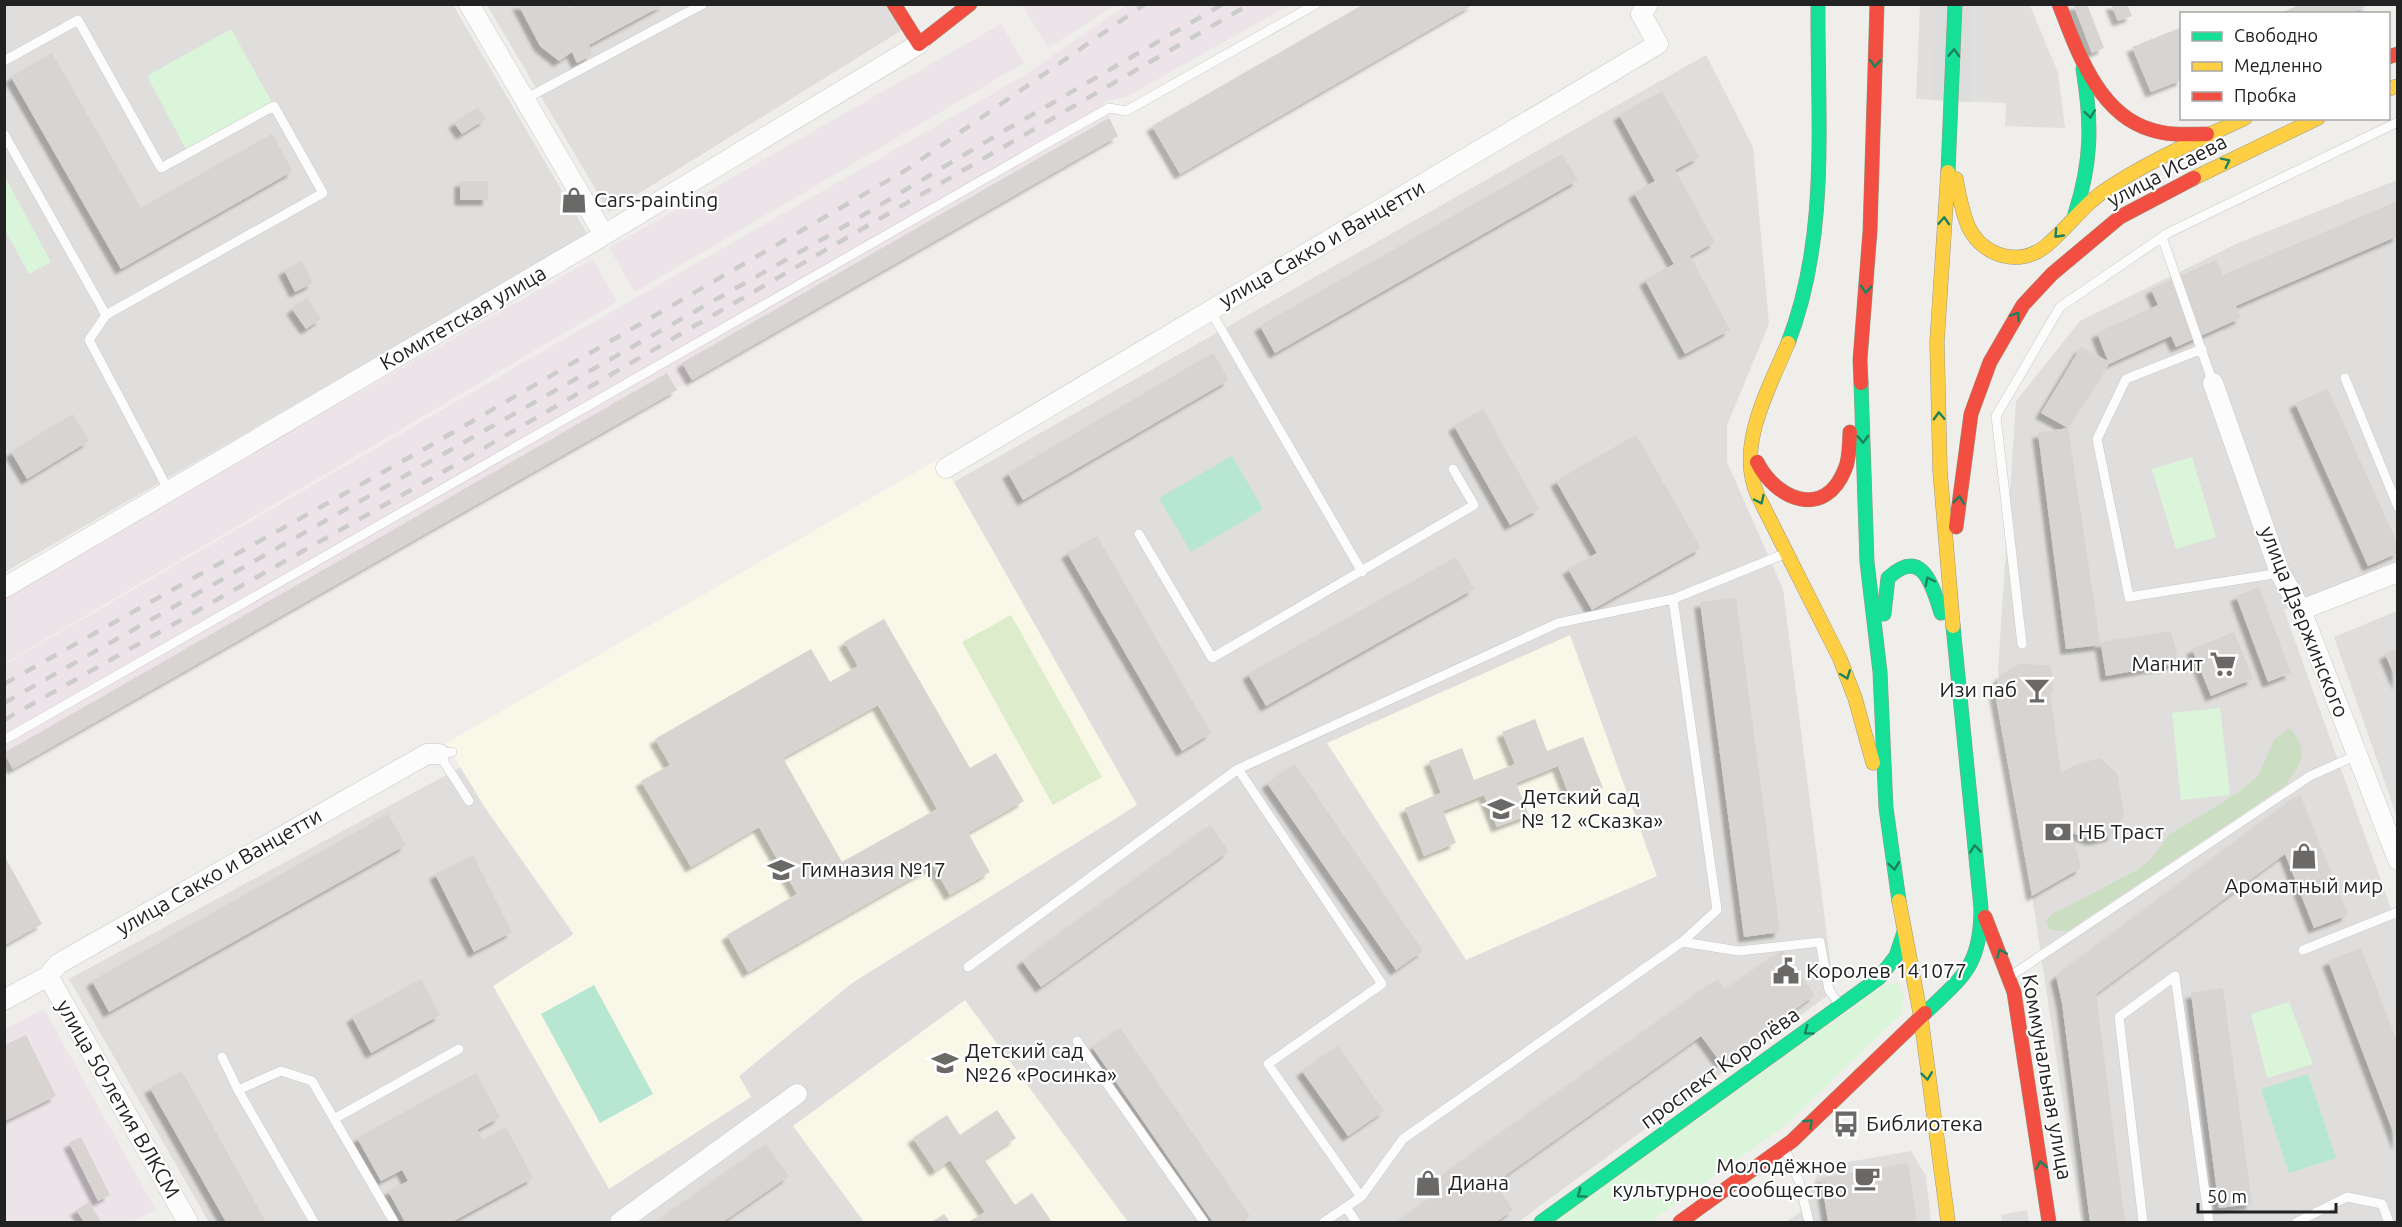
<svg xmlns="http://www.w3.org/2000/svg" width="2402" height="1227" font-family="Ubuntu,sans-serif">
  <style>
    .residential { fill: #dfdedc }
    .industrial { fill: #ede4e9 }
    .education { fill: #f8f7e8 }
    .grass { fill: #ddeccb }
    .forest { fill: #cbdec1 }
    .park { fill: #daf5da }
    .pitch { fill: #b7e6d2 }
    .parking { fill: #e0dfde }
    .pier { fill: #dedddd }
    .building { fill: #d7d4d2; fill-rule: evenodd; filter: url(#shadow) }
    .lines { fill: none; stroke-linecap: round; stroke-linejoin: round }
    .lane-casing { stroke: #c9c8c7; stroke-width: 10 }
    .street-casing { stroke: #c9c8c7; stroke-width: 21 }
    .fast-casing { stroke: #999a82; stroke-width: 15 }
    .slow-casing { stroke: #999a82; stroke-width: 15 }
    .jam-casing { stroke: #999a82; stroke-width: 15 }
    .lane { stroke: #fdfcfc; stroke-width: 9 }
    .street { stroke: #fdfcfc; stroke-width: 20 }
    .fast { stroke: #16e098; stroke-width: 14 }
    .slow { stroke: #ffcf43; stroke-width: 14 }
    .jam { stroke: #f24e42; stroke-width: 14 }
    .rail { stroke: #ccc; stroke-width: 4.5; stroke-dasharray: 12 12; stroke-linecap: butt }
    .oneway { stroke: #1c815d }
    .labels { text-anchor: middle; stroke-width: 4.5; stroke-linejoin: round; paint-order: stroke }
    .street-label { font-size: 21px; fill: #222; stroke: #fff }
    .poi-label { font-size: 21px; fill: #222; stroke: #fff; text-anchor: start }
  </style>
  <defs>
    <filter id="shadow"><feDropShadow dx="-5.5" dy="5.5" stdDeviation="1.5" flood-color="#0004"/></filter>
  </defs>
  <rect width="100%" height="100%" fill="#f0eeeb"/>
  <path class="residential" d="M4,5h449l135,230 -583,337z
    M487,5h406l14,22 -298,185z
    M1706,55l47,92 16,177 -42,101v37l56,127 51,402 -316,231h-1309l-140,-243 392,-212 23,39 90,129 177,162 -12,-21 113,-93 285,-178 -183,-323z
    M2397,180v384l-113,46 113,315v297h-316l-83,-553 18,-268 64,-80 158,-78z
    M2397,611v206l-63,-180z
    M1911,1151l15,25 5,46h-145l17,-12 17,-43z"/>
  <path class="industrial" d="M1022,5h94l-68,43z
    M1127,5h163l-164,92 -23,5 15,34 -1105,633 -8,-16 -1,-88 532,-310 484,-277z
    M1001,24l23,39 -389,229 -26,-44z
    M593,259l24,43 -612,361 -1,-68z
    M44,1009l112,201 -25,12h-126v-193z"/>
  <path class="education" d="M940,458l197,347 -285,178 -113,93 12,21 -142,92 -116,-203 81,-52 -90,-128 -38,-63z
    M1570,635l87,241 -191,84 -139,-217z
    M965,1000l163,222h-264l-71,-96z"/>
  <path class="grass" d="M1011,615l91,162 -49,28 -91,-163z"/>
  <path class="forest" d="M2290,728c20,25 12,32 -4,57l-218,146 -18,-1 -4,-8 5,-7 86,-45 15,-12 17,-23 67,-41 23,-19 15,-35z"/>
  <path class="park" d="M231,29l43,77 -86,47 -41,-77z
    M5,177l46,85 -22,12 -24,-44z
    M2192,457l24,80 -40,12 -24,-80z
    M2220,708l10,87 -49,5 -9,-87z
    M1898,982l6,15 -2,16 -114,110 -138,99h-97l330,-236z
    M2289,1002l24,62 -46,14 -16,-64z"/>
  <path class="pitch" d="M1232,456l31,53 -72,43 -32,-54z
    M594,985l59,109 -53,29 -59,-109z
    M2308,1074l28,84 -47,15 -28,-84z"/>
  <path class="parking" d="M1920,5h110l28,68 7,55 -60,-2 1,-23 -90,-4z
    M2027,1210l2,12h-27l-1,-7z"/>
  <path class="pier" d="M1935,5h38l-1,97 -39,-2z"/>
  <path class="building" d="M518,4h49l3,5 8,-5h87l-76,41 3,10 -15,8 -5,-11 -13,9 -19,-15z
    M1364,4h110l-294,170 -28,-48z
    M2073,4h14l17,44 -12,5z
    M2111,4h16l5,12 -14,5z
    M2301,4h68v1l-22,9h-68z
    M2182,27v53l-31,12 -19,-45z
    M52,53l89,155 131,-74 21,37 -172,98 -110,-192z
    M1662,91l37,66 -24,13 40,72 -25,14 40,74 -45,24 -40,-74 29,-16 -40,-71 21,-12 -36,-66z
    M478,107l8,12 -24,15 -8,-11z
    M1109,118l9,18 -426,244 -10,-17z
    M1562,154l16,26 -303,173 -15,-27z
    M460,181h28v19h-28z
    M2398,201v35l-162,70 5,12 -65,29 -5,-11 -62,28 -41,64 32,214 71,-11 8,32 -73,13 -5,-31 -35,4 -28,-216 30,-5 -27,-15 40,-66 27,14 -11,-28 61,-28 -7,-16 65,-29 7,15z
    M302,261l11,22 -18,9 -11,-22z
    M307,298l14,21 -15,10 -14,-20z
    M1213,353l16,27 -206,120 -15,-27z
    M667,373l10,17 -664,379 -9,-16z
    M2328,389l70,156v8l-30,13 -73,-163z
    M1483,409l56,100 -29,16 -56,-99z
    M73,414l16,27 -62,38 -16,-27z
    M1636,435l65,113 -109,62 -24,-41 29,-16 -41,-72z
    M1097,536l114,197 -29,18 -115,-198z
    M1456,557l18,32 -208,117 -18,-32z
    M2259,587l32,86 -23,9 -32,-86z
    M1736,598l44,334 -36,5 -44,-335z
    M884,619l86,149 26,-15 28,48 -56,32 22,39 -40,23 -17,-29 -185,106 -21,-37 70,-41 -38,-67 -68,40 -50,-86 29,-16 -15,-26 156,-90 19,33 28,-16 -14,-24zM878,705l59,104 -95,53 -59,-104z
    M2234,632l19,47 -42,17 -19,-47z
    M2398,648v36l-13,-30z
    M2019,664l32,1 2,26 -3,2 11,80 14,-8 25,-7 17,15 7,43 -13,20 -18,4 -21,-7 9,35 -49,28 -37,-203 4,-16z
    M1535,719l12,32 36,-14 20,51 -32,12 -13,-34 -42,17 13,32 -32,12 -13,-32 -41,16 13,32 -32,13 -19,-48 36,-15 -12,-32 33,-13 12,32 41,-16 -13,-32z
    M1295,764l128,187 -27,19 -129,-187z
    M2300,794l48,121 -34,13 -29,-74 -189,140 29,228h-35l-28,-219 -6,-27z
    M388,814l18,31 -297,167 -17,-31z
    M1210,825l19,26 -188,136 -19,-26z
    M473,855l39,77 -38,20 -39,-78z
    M5,857l37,67 -37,21z
    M2361,948l37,96v101l-70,-184z
    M1782,950l33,45 -94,68 -20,-27 -206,147 18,27 -17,12h-99l45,-32 -7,-10 283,-201 7,11z
    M421,979l19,36 -69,38 -19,-36z
    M2223,988l29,216 -33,4 -28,-215z
    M1120,1028l130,188 -9,6h-28l-121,-175z
    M26,1035l30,61 -51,25v-76z
    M1338,1046l46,65 -36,25 -46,-65z
    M182,1071l84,151h-40l-76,-134z
    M476,1073l24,44 -23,13 6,10 23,-13 27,51 -81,44h-47l-17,-31 20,-10 -6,-11 -21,11 -24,-43z
    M997,1110l19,28 -32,21 31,46 17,-12 20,29h-84l17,-10 -35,-52 -15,11 -22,-33 34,-23 13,20z
    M81,1137l29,58 -12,6 -29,-58z
    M766,1144l23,32 -66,46h-67z
    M1908,1163l9,59h-89l-7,-44z
    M89,1202l12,20h-17l-8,-12z
    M944,1214l6,8h-18z"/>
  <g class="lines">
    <g class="lane-casing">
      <path id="lane" d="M4,61l74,-41 83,148 113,-62 49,87 -217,122 -17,25 80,151
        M525,99l178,-95
        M4,134l102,181
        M2162,237l51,146
        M1210,310l152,262
        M2202,349l-76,30 -29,60 32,158 151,-24
        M2345,378l53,129
        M1139,534l73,124 262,-153 -21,-36
        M1673,599l44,311 -35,32 57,9 81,-9 9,48 10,14
        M2022,644l-26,-228 64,-109 108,-74 230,-111
        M4,740l1043,-597 62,-35 17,3 190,-107
        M452,752l-13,2 30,47
        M1238,769l144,215 -114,80 93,133
        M2303,950l95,-38
        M968,967l270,-198 320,-146 115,-24 111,-45
        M2012,975l298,-199 47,-21
        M1077,1041l127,181
        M222,1057l16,33 76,132
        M238,1090l43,-19 31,10 82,141
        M334,1119l125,-70
        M1785,1149l14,32 10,41
        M1346,1207l10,15
        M1324,1222l37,-25 42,-58 279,-197
        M2143,1222l-24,-205 56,-41 34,246
        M2297,1222l50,-25 35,7 7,18"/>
    </g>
    <g class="street-casing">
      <path id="street" d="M469,4l135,231
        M2213,383l67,190 21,37 97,250
        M946,468l712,-424 -17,-30 7,-10
        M4,588l590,-347 325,-197
        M2301,610l97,-38
        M48,976l140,246
        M4,1000l44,-24 10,-12 369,-210h12
        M620,1222l177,-128"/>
    </g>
    <g class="fast-casing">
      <path id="fast" d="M1948,172l7,-168
        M2075,214c17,-53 17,-91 8,-145
        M1788,343c42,-108 29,-226 30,-339
        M1861,383l6,179 13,110 6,136 13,93
        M1884,614l4,-36c34,-31 44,6 53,35
        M1925,1013c39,-37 56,-48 56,-105l-28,-282
        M1541,1222l338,-244 17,-22 8,-24"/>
    </g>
    <g class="slow-casing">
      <path id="slow" d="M2388,89l10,-3
        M1948,172l-11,170 3,129 13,155
        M2194,178l124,-60
        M1956,179c3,16 6,34 13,49 15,29 51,39 77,18 23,-19 38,-43 64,-59 42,-28 89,-47 135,-69
        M1788,343c-19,46 -53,104 -30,153l82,163 15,39 18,65
        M1899,901l22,117 27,204"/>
    </g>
    <g class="jam-casing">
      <path id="jam" d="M894,4l25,40 51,-40
        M2059,4c18,46 39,111 93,126 18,6 37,4 55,4
        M2388,57l10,-3
        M1861,383l-1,-23 10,-129 7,-227
        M1757,462c19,38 68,58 88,7 5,-11 4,-25 5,-37
        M1956,527l15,-113 19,-52 33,-57 29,-31 68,-57 74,-39
        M1985,917l29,75 35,230
        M1680,1222l112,-81 133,-128"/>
    </g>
    <use href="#lane" class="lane"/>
    <use href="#street" class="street"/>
    <use href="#fast" class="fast"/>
    <use href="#slow" class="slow"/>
    <use href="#jam" class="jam"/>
    <path class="rail" d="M4,684l422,-236 480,-278 239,-166
      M4,703l824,-467 176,-105 219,-127
      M4,720l437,-247 809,-469"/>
  </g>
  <defs><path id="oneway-chevron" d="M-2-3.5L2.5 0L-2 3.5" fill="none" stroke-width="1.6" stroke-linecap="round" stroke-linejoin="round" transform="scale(1.5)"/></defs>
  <g class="oneway">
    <use href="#oneway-chevron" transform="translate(1954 53) rotate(-88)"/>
    <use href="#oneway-chevron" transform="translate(1875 63) rotate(92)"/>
    <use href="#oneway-chevron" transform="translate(2090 114) rotate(82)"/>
    <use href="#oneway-chevron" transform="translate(2226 162) rotate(-26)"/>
    <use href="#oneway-chevron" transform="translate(1944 221) rotate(-87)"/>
    <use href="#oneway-chevron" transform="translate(2058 234) rotate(134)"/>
    <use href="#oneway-chevron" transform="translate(1866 289) rotate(94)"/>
    <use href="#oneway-chevron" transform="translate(2016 316) rotate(-57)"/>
    <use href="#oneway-chevron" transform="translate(1939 416) rotate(-92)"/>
    <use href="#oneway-chevron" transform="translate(1863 439) rotate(88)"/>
    <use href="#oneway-chevron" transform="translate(1760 500) rotate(65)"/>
    <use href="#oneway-chevron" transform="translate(1959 500) rotate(-83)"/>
    <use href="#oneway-chevron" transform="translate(1929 581) rotate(-117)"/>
    <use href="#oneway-chevron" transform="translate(1846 675) rotate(69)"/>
    <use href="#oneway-chevron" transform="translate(1975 849) rotate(-96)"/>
    <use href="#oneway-chevron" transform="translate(1894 866) rotate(82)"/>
    <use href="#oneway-chevron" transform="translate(2001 953) rotate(-113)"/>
    <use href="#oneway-chevron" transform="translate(1808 1031) rotate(144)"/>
    <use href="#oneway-chevron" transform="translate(1927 1076) rotate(83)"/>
    <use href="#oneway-chevron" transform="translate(1809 1123) rotate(-44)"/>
    <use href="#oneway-chevron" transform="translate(2041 1165) rotate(-99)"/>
    <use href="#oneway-chevron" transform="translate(1581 1194) rotate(144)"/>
  </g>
  <defs>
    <g id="shop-bare" transform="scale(2.07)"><path d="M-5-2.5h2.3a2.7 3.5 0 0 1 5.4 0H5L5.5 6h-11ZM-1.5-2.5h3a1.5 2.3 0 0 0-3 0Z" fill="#6a6968" stroke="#fff" stroke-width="2.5" paint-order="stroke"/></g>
    <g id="supermarket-bare" transform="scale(2.07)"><path d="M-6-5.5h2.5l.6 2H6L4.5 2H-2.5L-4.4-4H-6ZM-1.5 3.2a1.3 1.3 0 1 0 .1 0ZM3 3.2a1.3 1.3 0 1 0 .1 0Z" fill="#6a6968" stroke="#fff" stroke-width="2.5" paint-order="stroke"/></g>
    <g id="bar-bare" transform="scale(2.07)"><path d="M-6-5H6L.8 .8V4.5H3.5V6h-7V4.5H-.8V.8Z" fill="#6a6968" stroke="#fff" stroke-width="2.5" paint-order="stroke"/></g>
    <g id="school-bare" transform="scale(2.07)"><path d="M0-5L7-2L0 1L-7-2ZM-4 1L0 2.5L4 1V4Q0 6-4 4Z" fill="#6a6968" stroke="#fff" stroke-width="2.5" paint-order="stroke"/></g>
    <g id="bank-bare" transform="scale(2.07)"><path d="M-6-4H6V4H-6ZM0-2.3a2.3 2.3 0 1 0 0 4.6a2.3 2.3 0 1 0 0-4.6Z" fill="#6a6968" stroke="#fff" stroke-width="2.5" paint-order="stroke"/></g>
    <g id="civic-bare" transform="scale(2.07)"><path d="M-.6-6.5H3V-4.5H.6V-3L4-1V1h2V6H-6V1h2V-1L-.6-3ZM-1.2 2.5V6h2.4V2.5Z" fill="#6a6968" stroke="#fff" stroke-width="2.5" paint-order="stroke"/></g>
    <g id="bus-bare" transform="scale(2.07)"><path d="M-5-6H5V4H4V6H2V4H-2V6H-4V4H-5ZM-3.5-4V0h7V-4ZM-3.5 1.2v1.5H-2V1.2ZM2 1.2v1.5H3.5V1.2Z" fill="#6a6968" stroke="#fff" stroke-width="2.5" paint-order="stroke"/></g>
    <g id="cafe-bare" transform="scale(2.07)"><path d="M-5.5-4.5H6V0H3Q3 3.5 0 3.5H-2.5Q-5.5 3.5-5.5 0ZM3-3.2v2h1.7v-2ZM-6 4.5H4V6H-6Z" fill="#6a6968" stroke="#fff" stroke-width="2.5" paint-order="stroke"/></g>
  </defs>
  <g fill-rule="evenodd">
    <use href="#shop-bare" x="574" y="200"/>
    <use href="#supermarket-bare" x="2223" y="664"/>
    <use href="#bar-bare" x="2037" y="690"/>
    <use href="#school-bare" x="1501" y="809"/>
    <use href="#bank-bare" x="2058" y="832"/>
    <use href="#shop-bare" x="2304" y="856"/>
    <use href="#school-bare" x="781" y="870"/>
    <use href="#civic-bare" x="1786" y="971"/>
    <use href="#school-bare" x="945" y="1063"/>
    <use href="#bus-bare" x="1846" y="1124"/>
    <use href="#cafe-bare" x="1867" y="1178"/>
    <use href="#shop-bare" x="1428" y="1183"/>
  </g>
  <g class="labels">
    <g class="street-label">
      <text transform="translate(2167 171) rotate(-28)" y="7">улица Исаева</text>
      <text transform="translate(1322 244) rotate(-30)" y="7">улица Сакко и Ванцетти</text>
      <text transform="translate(463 318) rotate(-30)" y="7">Комитетская улица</text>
      <text transform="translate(2304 622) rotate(68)" y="7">улица Дзержинского</text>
      <text transform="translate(219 872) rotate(-30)" y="7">улица Сакко и Ванцетти</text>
      <text transform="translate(1720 1068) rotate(-36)" y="7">проспект Королёва</text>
      <text transform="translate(2047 1077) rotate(80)" y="7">Коммунальная улица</text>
      <text transform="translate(118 1099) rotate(60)" y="7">улица 50-летия ВЛКСМ</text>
    </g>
    <g class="poi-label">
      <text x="594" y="207">Cars-painting</text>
      <text x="2203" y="671" text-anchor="end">Магнит</text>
      <text x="2017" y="697" text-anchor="end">Изи паб</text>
      <text x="1521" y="804">Детский сад<tspan x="1521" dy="24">№ 12 «Сказка»</tspan></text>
      <text x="2078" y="839">НБ Траст</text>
      <text x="801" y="877">Гимназия №17</text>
      <text x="2304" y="893" text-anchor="middle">Ароматный мир</text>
      <text x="1806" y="978">Королев 141077</text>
      <text x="965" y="1058">Детский сад<tspan x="965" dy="24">№26 «Росинка»</tspan></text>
      <text x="1866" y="1131">Библиотека</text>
      <text x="1847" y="1173" text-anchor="end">Молодёжное<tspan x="1847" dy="24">культурное сообщество</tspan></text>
      <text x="1448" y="1190">Диана</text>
    </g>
  </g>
  <rect width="2402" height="1227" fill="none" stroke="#222222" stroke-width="12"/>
  <rect x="2180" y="12" width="210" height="108" fill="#ffffff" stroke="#a7a7a7" stroke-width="1.5"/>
  <rect x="2192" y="32" width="30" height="9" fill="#16e098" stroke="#a7a7a7" stroke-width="1.5"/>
  <text x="2234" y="42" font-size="18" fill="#222222">Свободно</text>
  <rect x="2192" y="62" width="30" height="9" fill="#ffcf43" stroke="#a7a7a7" stroke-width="1.5"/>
  <text x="2234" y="72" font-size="18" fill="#222222">Медленно</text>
  <rect x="2192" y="92" width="30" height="9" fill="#f24e42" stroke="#a7a7a7" stroke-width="1.5"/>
  <text x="2234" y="102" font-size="18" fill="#222222">Пробка</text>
  <path d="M2198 1203v9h138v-9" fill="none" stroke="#222222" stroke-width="3"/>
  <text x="2207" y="1203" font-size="18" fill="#222222" stroke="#ffffff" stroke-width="4.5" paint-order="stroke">50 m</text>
</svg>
